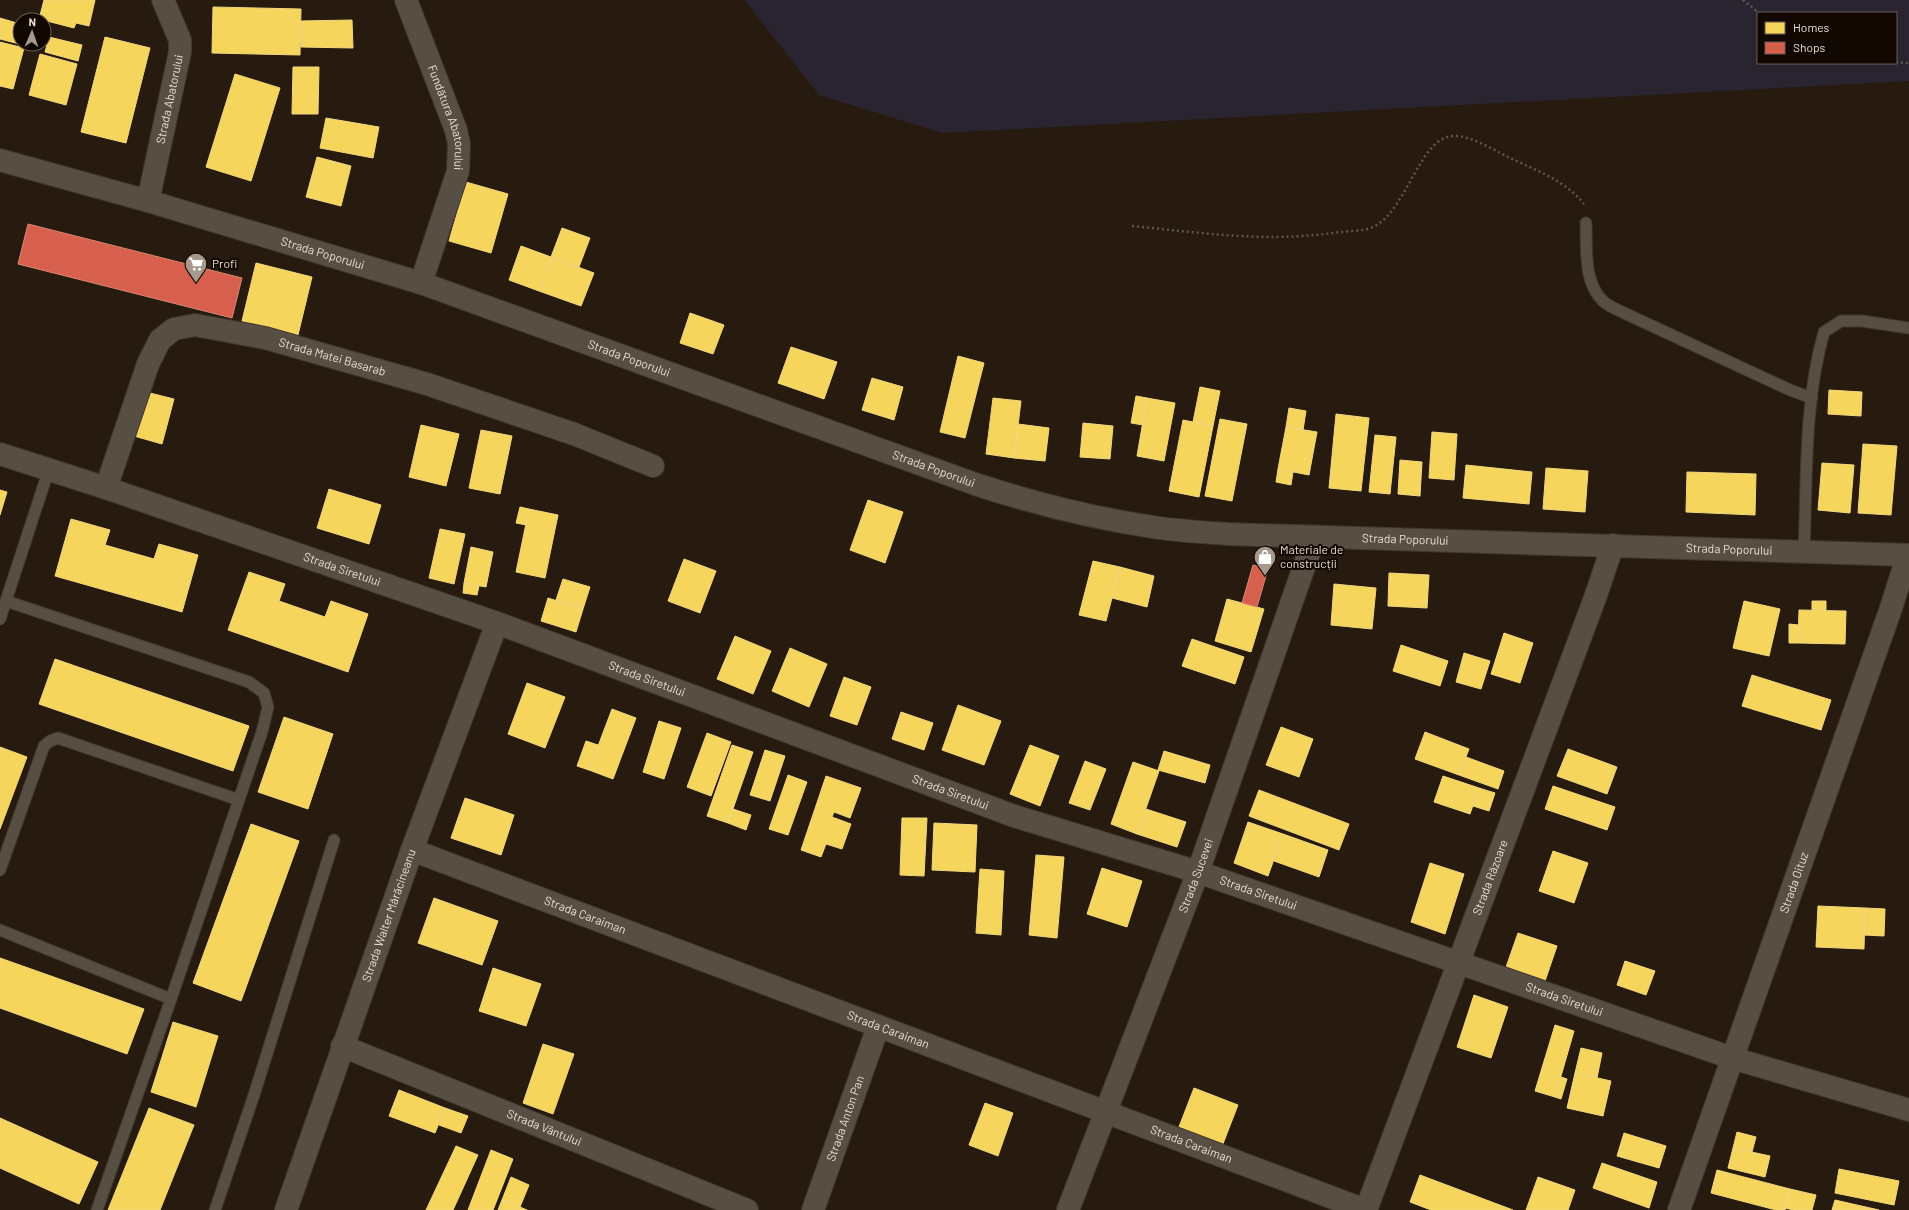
<svg xmlns="http://www.w3.org/2000/svg" width="1909" height="1210" font-family="Barlow,sans-serif">
  <style>
    .industrial { fill: #292430; fill-rule: evenodd }
    .homes { fill: #f6d55c; stroke: #f3d77e }
    .shops { fill: #d6604d; stroke: #dd8674 }
    .lines { fill: none; stroke-linecap: round; stroke-linejoin: round }
    .service-casing { stroke: #40372e; stroke-width: 13 }
    .minor-casing { stroke: #40372e; stroke-width: 24 }
    .tertiary-casing { stroke: #40372e; stroke-width: 24 }
    .path { stroke: #5f564f; stroke-width: 2.5; stroke-dasharray: 2 3; stroke-linecap: butt }
    .service { stroke: #574e44; stroke-width: 11 }
    .minor { stroke: #574e44; stroke-width: 22 }
    .tertiary { stroke: #574e44; stroke-width: 22 }
    .labels { text-anchor: middle; stroke-width: 4; stroke-linejoin: round; paint-order: stroke }
    .street-label { font-size: 12px; fill: #ecddcf; stroke: #120802 }
    .poi-label { font-size: 12px; fill: #ecddcf; stroke: #120802; text-anchor: start }
  </style>
  <rect width="100%" height="100%" fill="#261b0e"/>
  <path class="industrial" d="M744,0h1165v81l-967,52 -123,-38zM1758,13h138v50h-138z"/>
  <path class="homes" d="M44,0h51l-6,26 -13,-3 -2,5 -35,-9z
    M213,7l88,2 -1,46 -88,-2z
    M0,18l20,6v20h12l-1,3 -31,-8z
    M352,20l1,28 -52,-1v-26z
    M49,37l33,8 -4,16 -33,-9z
    M105,37l45,11 -24,95 -45,-11z
    M0,42l24,6 -11,41 -13,-3z
    M40,54l37,10 -11,41 -37,-10z
    M293,67h26l-1,47h-26z
    M235,74l45,14 -29,93 -45,-14z
    M326,118l53,9 -6,31 -53,-10z
    M317,157l34,9 -10,40 -35,-9z
    M466,182l42,12 -17,59 -42,-12z
    M562,228l28,10 -11,29 -28,-10z
    M521,246l30,11 -12,34 -30,-11z
    M551,257l43,16 -13,33 -42,-15z
    M256,263l56,14 -14,58 -56,-14z
    M690,313l34,12 -11,29 -33,-11z
    M791,347l46,15 -13,37 -46,-16z
    M958,356l26,7 -19,75 -25,-6z
    M872,378l31,9 -9,33 -32,-10z
    M1200,387l20,4 -7,35 -20,-4z
    M1829,390l33,2 -1,24 -33,-2z
    M146,392l28,7 -12,45 -28,-8z
    M1136,396l11,2 -4,27 -12,-2z
    M993,398l28,3 -7,57 -28,-4z
    M1147,398l28,5 -11,58 -27,-5z
    M1289,408l17,3 -3,19 -17,-3z
    M1336,414l33,4 -8,73 -32,-3z
    M1220,419l27,5 -15,77 -27,-5z
    M1183,420l30,6 -14,71 -30,-6z
    M1083,423l30,3 -3,33 -30,-2z
    M1018,424l31,4 -4,33 -31,-3z
    M421,425l38,9 -13,52 -37,-9z
    M1286,427l31,5 -8,43 -31,-6z
    M481,430l31,6 -12,58 -31,-6z
    M1432,432l25,2 -3,46 -25,-2z
    M1375,435l21,2 -6,57 -21,-2z
    M1863,444l34,2 -6,69 -33,-2z
    M1400,460l22,2 -2,34 -22,-2z
    M1822,463l32,2 -4,48 -32,-3z
    M1466,465l66,7 -3,32 -66,-6z
    M1546,468l42,3 -3,41 -42,-3z
    M1278,469l15,3 -2,13 -15,-3z
    M1687,472l69,2 -1,41 -69,-3z
    M329,489l52,16 -12,39 -52,-16z
    M0,490l7,2 -7,23z
    M868,500l35,12 -18,51 -35,-13z
    M520,507l9,2 -3,16 -10,-2z
    M529,509l29,6 -13,63 -29,-6z
    M71,519l39,11 -5,15 49,14 5,-15 39,11 -16,57 -127,-36z
    M440,529l25,5 -11,50 -25,-6z
    M471,547l22,5 -7,35 -22,-4z
    M684,559l32,12 -16,42 -32,-12z
    M1093,561l27,6 -14,54 -27,-6z
    M1120,567l34,9 -7,31 -35,-9z
    M249,572l36,12 -6,17 46,16 6,-16 37,13 -20,58 -120,-42z
    M1389,573l40,2 -2,33 -39,-2z
    M563,579l27,8 -7,22 -27,-9z
    M464,583l15,3 -2,9 -14,-2z
    M1334,584l42,4 -4,41 -41,-4z
    M548,598l35,11 -7,23 -35,-11z
    M1227,599l37,10 -13,43 -36,-11z
    M1744,601l36,8 -11,47 -36,-8z
    M1812,601h14v10l-14,-1z
    M1799,610l47,1 -1,33 -47,-1z
    M1789,624l10,1 -1,18h-9z
    M1504,633l29,10 -13,40 -29,-9z
    M735,636l36,15 -18,43 -36,-15z
    M1192,639l52,18 -9,27 -53,-18z
    M1401,645l47,16 -8,25 -47,-15z
    M790,648l37,16 -18,43 -37,-16z
    M1464,653l26,8 -9,28 -25,-7z
    M55,659l194,67 -16,45 -194,-67z
    M1752,675l79,25 -10,30 -79,-24z
    M844,677l27,10 -14,38 -27,-9z
    M527,683l38,14 -20,51 -37,-14z
    M958,705l43,16 -17,44 -42,-15z
    M612,709l24,9 -23,61 -24,-9z
    M901,712l32,11 -9,27 -32,-11z
    M284,717l49,17 -25,75 -50,-17z
    M659,721l22,7 -17,51 -21,-7z
    M1281,727l32,12 -14,38 -33,-12z
    M1425,732l44,17 -10,26 -44,-16z
    M707,733l24,9 -20,54 -24,-9z
    M586,741l12,4 -9,25 -12,-4z
    M732,745l21,7 -25,71 -21,-7z
    M1030,745l29,11 -19,50 -30,-12z
    M0,747l27,10 -27,72z
    M1568,749l49,18 -10,27 -50,-18z
    M765,750l20,6 -15,45 -20,-6z
    M1164,751l46,14 -5,18 -47,-13z
    M1466,757l38,14 -6,18 -39,-14z
    M1085,761l21,8 -16,41 -21,-7z
    M1133,762l26,9 -22,63 -26,-10z
    M788,775l19,7 -19,53 -19,-6z
    M826,776l35,12 -11,30 -16,-6 -2,5 19,7 -9,25 -16,-5 -5,13 -20,-7z
    M1443,776l36,12 -9,26 -36,-12z
    M1553,786l62,21 -8,23 -62,-21z
    M1479,788l16,5 -6,18 -16,-5z
    M1259,790l90,34 -10,26 -90,-34z
    M465,798l49,17 -13,40 -50,-17z
    M733,809l18,6 -5,15 -18,-7z
    M1146,809l40,13 -9,25 -40,-13z
    M902,818h25l-3,58 -24,-1z
    M1248,822l35,12 -15,42 -34,-13z
    M934,823l43,2 -2,47 -43,-2z
    M251,824l48,17 -58,160 -48,-18z
    M1283,834l45,16 -9,27 -45,-16z
    M1553,851l35,12 -14,40 -35,-12z
    M1036,855l28,2 -7,81 -28,-3z
    M1430,863l34,11 -19,60 -34,-12z
    M1102,868l40,13 -15,46 -40,-13z
    M980,869l24,2 -3,64 -25,-2z
    M434,898l64,23 -16,44 -64,-22z
    M1818,906l47,2 -1,41 -48,-2z
    M1865,908l20,1 -1,27 -20,-1z
    M1518,933l39,13 -13,38 -39,-14z
    M0,958l144,51 -17,45 -127,-46z
    M1625,961l30,10 -9,24 -29,-10z
    M493,968l48,16 -15,42 -47,-15z
    M1474,995l34,12 -17,51 -34,-11z
    M173,1022l45,14 -22,71 -45,-15z
    M1555,1025l19,6 -19,66 -20,-6z
    M543,1044l31,10 -21,60 -30,-11z
    M1581,1048l21,5 -5,25 -22,-5z
    M1575,1073l36,8 -8,35 -36,-8z
    M1561,1077l6,2 -6,20 -6,-2z
    M1194,1088l44,17 -17,44 -44,-17z
    M399,1090l46,18 -10,25 -46,-17z
    M985,1103l28,10 -15,43 -29,-11z
    M149,1108l45,17 -34,85h-52z
    M445,1108l23,8 -7,17 -22,-8z
    M0,1118l98,44 -19,42 -79,-36z
    M1737,1132l19,5 -4,15 -19,-4z
    M1624,1133l42,13 -7,22 -42,-12z
    M456,1146l22,9 -25,55h-27z
    M1733,1148l37,8 -5,21 -37,-9z
    M491,1150l22,9 -20,51h-25z
    M1602,1163l55,19 -8,26 -56,-20z
    M1839,1169l60,12 -5,24 -59,-12z
    M1717,1170l73,19 -5,21h-9l-65,-17z
    M1420,1175l93,35h-82l-21,-8z
    M511,1177l18,8 -9,22 -18,-7z
    M1538,1177l37,13 -7,20h-42z
    M1790,1189l26,6 -4,15h-19l-8,-2z
    M502,1200l18,7 7,3h-29z
    M1835,1200l44,10h-47z"/>
  <path class="shops" d="M28,224l214,54 -10,40 -214,-54z
    M1253,565l15,4 -11,38 -15,-4z"/>
  <g class="lines">
    <g class="service-casing">
      <path id="service" d="M1586,223c1,25 -3,59 17,78 5,5 13,8 19,11l168,78 22,8
        M1804,551c3,-72 0,-149 20,-219l17,-11h21l47,7
        M6,601l243,81 15,11 4,14 -6,25 -91,267 -74,211
        M0,619l49,-150
        M0,870l44,-124 6,-5 8,-3 181,62
        M0,930l171,69
        M215,1210l39,-115 80,-255"/>
    </g>
    <g class="minor-casing">
      <g id="minor">
        <path id="s1" d="M406,0l50,130 3,14 -1,27 -37,112"/>
        <path id="s2" d="M148,201l32,-149v-12l-17,-40"/>
        <path id="s3" d="M0,454l106,34 391,135 517,193 184,56 534,186 177,52"/>
        <path id="s4" d="M106,488l42,-124 12,-24 14,-11 21,-4 70,13 162,46 147,50 79,32"/>
        <path id="s5" d="M412,850l953,360"/>
        <path id="s6" d="M342,1046l405,164"/>
        <path id="s7" d="M286,1210l126,-360 85,-227"/>
        <path id="s8" d="M813,1210l65,-183"/>
        <path id="s9" d="M1068,1210l130,-338 116,-334"/>
        <path id="s10" d="M1366,1210l229,-612 18,-53"/>
        <path id="s11" d="M1679,1210l211,-599 18,-56"/>
      </g>
    </g>
    <g class="tertiary-casing">
      <g id="tertiary">
        <path id="s12" d="M0,160l148,41 273,82 554,201c58,19 117,34 178,43 24,4 49,5 74,7l682,21"/>
      </g>
    </g>
    <path class="path" d="M1743,0l16,13
      M1896,62l13,1
      M1132,226c71,7 137,17 208,6 10,-1 24,-1 33,-5 35,-16 47,-95 84,-91 18,2 35,13 51,21 27,13 57,23 76,47"/>
    <use href="#service" class="service"/>
    <use href="#minor" class="minor"/>
    <use href="#tertiary" class="tertiary"/>
  </g>
  <defs>
    <g id="supermarket-pin" transform="scale(1.15)"><path d="M0 17L-7.5 6A9.5 9.5 0 1 1 7.5 6Z" fill="#a7998b" stroke="#120802"/><path d="M-6-5.5h2.5l.6 2H6L4.5 2H-2.5L-4.4-4H-6ZM-1.5 3.2a1.3 1.3 0 1 0 .1 0ZM3 3.2a1.3 1.3 0 1 0 .1 0Z" fill="#fff"/></g>
    <g id="shop-pin" transform="scale(1.15)"><path d="M0 17L-7.5 6A9.5 9.5 0 1 1 7.5 6Z" fill="#a7998b" stroke="#120802"/><path d="M-5-2.5h2.3a2.7 3.5 0 0 1 5.4 0H5L5.5 6h-11ZM-1.5-2.5h3a1.5 2.3 0 0 0-3 0Z" fill="#fff"/></g>
  </defs>
  <g fill-rule="evenodd">
    <use href="#supermarket-pin" x="196" y="264"/>
    <use href="#shop-pin" x="1265" y="557"/>
  </g>
  <g class="labels">
    <g class="street-label">
      <text dy="4" stroke="none"><textPath href="#s2" startOffset="104">Strada Abatorului</textPath></text>
      <text dy="4" stroke="none"><textPath href="#s1" startOffset="125">Fundătura Abatorului</textPath></text>
      <text dy="4" stroke="none"><textPath href="#s12" startOffset="336">Strada Poporului</textPath></text>
      <text dy="4" stroke="none"><textPath href="#s4" startOffset="338">Strada Matei Basarab</textPath></text>
      <text dy="4" stroke="none"><textPath href="#s12" startOffset="660">Strada Poporului</textPath></text>
      <text dy="4" stroke="none"><textPath href="#s12" startOffset="984">Strada Poporului</textPath></text>
      <text dy="4" stroke="none"><textPath href="#s12" startOffset="1464">Strada Poporului</textPath></text>
      <text dy="4" stroke="none"><textPath href="#s12" startOffset="1788">Strada Poporului</textPath></text>
      <text dy="4" stroke="none"><textPath href="#s3" startOffset="361">Strada Siretului</textPath></text>
      <text dy="4" stroke="none"><textPath href="#s3" startOffset="685">Strada Siretului</textPath></text>
      <text dy="4" stroke="none"><textPath href="#s3" startOffset="1009">Strada Siretului</textPath></text>
      <text dy="4" stroke="none"><textPath href="#s9" startOffset="358">Strada Sucevei</textPath></text>
      <text dy="4" stroke="none"><textPath href="#s10" startOffset="355">Strada Răzoare</textPath></text>
      <text dy="4" stroke="none"><textPath href="#s11" startOffset="347">Strada Oituz</textPath></text>
      <text dy="4" stroke="none"><textPath href="#s3" startOffset="1333">Strada Siretului</textPath></text>
      <text dy="4" stroke="none"><textPath href="#s7" startOffset="312">Strada Walter Mărăcineanu</textPath></text>
      <text dy="4" stroke="none"><textPath href="#s5" startOffset="185">Strada Caraiman</textPath></text>
      <text dy="4" stroke="none"><textPath href="#s3" startOffset="1657">Strada Siretului</textPath></text>
      <text dy="4" stroke="none"><textPath href="#s5" startOffset="509">Strada Caraiman</textPath></text>
      <text dy="4" stroke="none"><textPath href="#s8" startOffset="97">Strada Anton Pan</textPath></text>
      <text dy="4" stroke="none"><textPath href="#s6" startOffset="218">Strada Vântului</textPath></text>
      <text dy="4" stroke="none"><textPath href="#s5" startOffset="833">Strada Caraiman</textPath></text>
    </g>
    <g class="poi-label">
      <text x="212" y="268">Profi</text>
      <text x="1280" y="554">Materiale de<tspan x="1280" dy="14">construcții</tspan></text>
    </g>
  </g>
  <rect x="1757" y="12" width="140" height="52" fill="#120802" stroke="#695d54"/>
  <rect x="1765" y="22" width="20" height="12" fill="#f6d55c" stroke="#695d54"/>
  <text x="1793" y="32" font-size="12" fill="#ecddcf">Homes</text>
  <rect x="1765" y="42" width="20" height="12" fill="#d6604d" stroke="#695d54"/>
  <text x="1793" y="52" font-size="12" fill="#ecddcf">Shops</text>
  <g transform="translate(32 32) rotate(2)"><circle r="19" fill="#120802" stroke="#695d54"/>
  <path d="M0-3L7 15L0 10L-7 15Z" fill="#a7998b"/>
  <text y="-6" font-size="11" font-weight="bold" text-anchor="middle" fill="#ecddcf">N</text>
  </g>
</svg>
